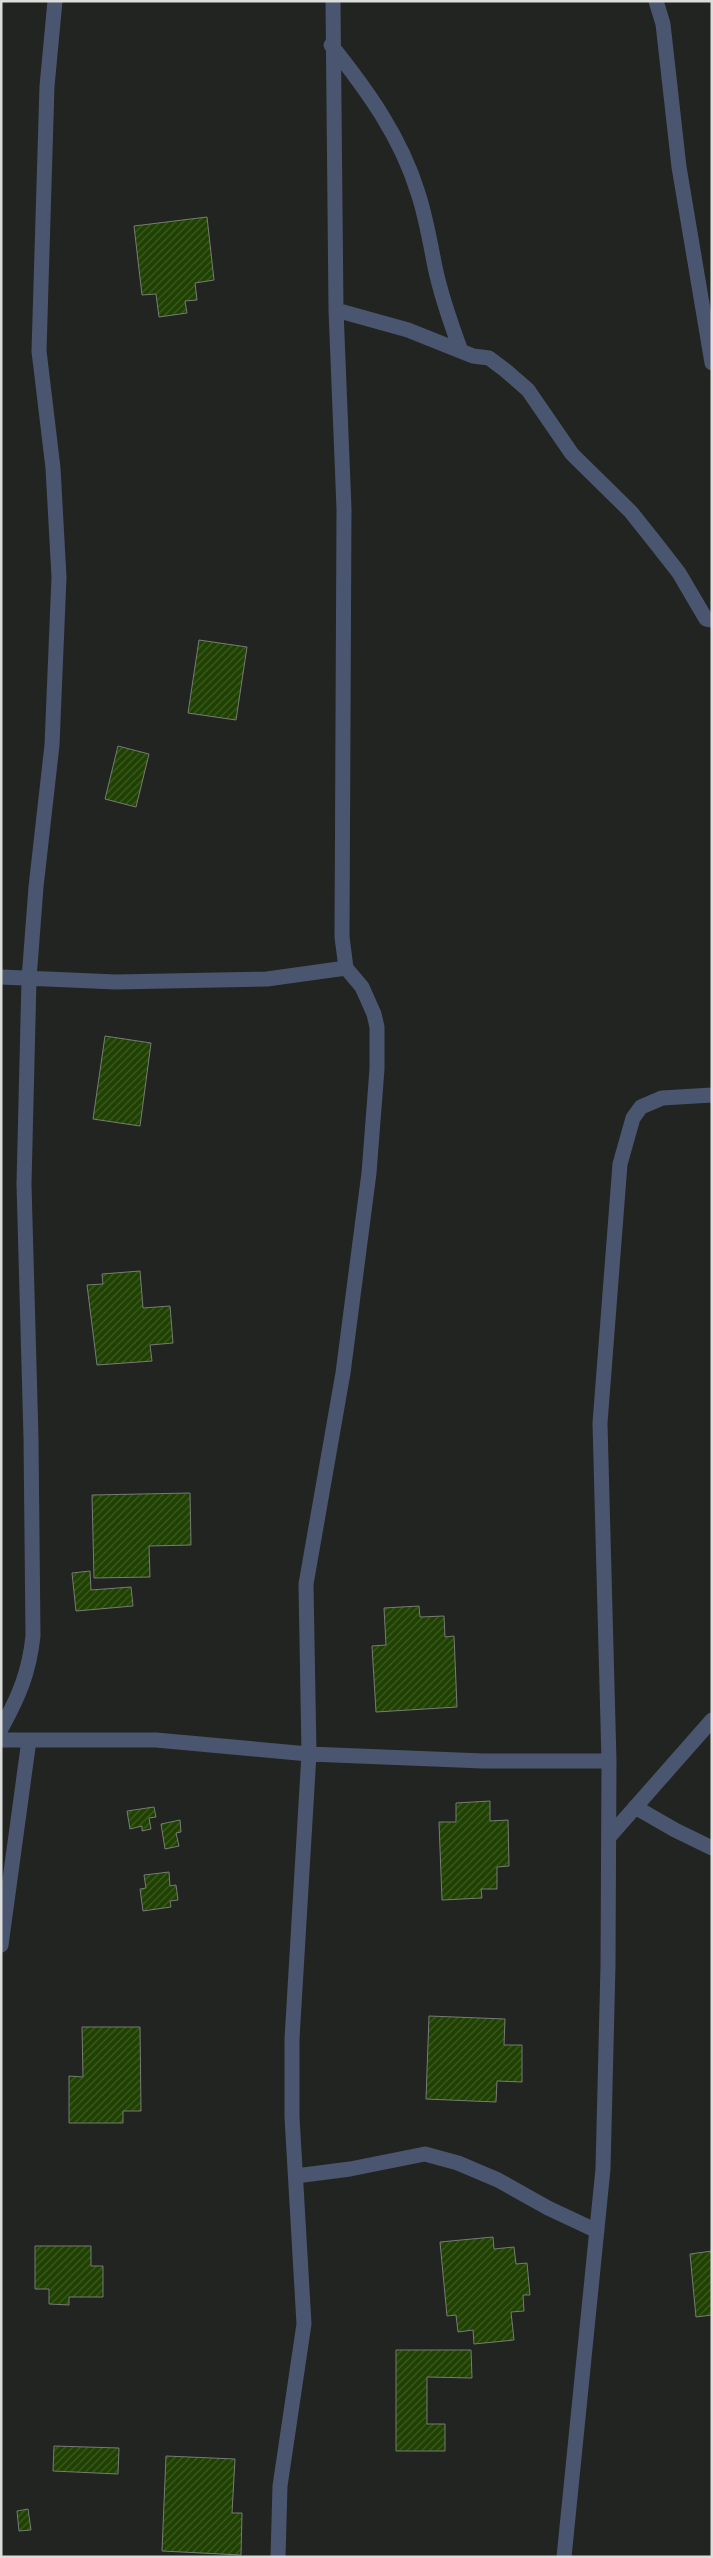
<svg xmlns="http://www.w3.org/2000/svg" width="713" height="2558" font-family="'Alegreya Sans',sans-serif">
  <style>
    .building { fill: url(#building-hatch); stroke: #777b75 }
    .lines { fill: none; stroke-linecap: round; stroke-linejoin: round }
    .street { stroke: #4a566f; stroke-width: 15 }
  </style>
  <defs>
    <pattern id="building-hatch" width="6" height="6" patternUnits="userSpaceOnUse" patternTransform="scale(1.25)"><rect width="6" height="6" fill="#1f4101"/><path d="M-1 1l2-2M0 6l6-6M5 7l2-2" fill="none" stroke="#3f5c25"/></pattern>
  </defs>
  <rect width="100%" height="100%" fill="#212420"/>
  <path class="building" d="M207,217l7,63 -19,3 2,17 -12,1 2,12 -28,4 -3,-23 -14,1 -8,-69z
    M199,640l48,7 -11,73 -48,-7z
    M118,746l31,8 -13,53 -31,-8z
    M105,1036l46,7 -11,83 -47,-7z
    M140,1271l3,37 27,-2 3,37 -23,2 2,16 -55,4 -10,-80 16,-1 -1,-10z
    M190,1493l1,52 -42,1 1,31 -56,1 -2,-83z
    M90,1571l1,19 40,-3 2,19 -57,5 -4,-38z
    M419,1606l1,11 24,-1 1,21 9,-1 3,71 -81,5 -4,-66 14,-1 -2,-37z
    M490,1801v20l18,-1 1,46 -12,1v22h-16l1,9 -40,2 -3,-78h17v-19z
    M154,1807l2,10 -7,1 2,11 -9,2v-5l-12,3 -3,-18z
    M180,1820l1,12 -5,1 3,13 -14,3 -4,-25z
    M169,1872l1,14 6,-1 2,15 -8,1 1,6 -28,4 -3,-22 6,-1 -2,-13z
    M429,2016l76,3 -1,26h18v37l-25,-1 -1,21 -70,-3z
    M82,2027h58l1,84h-18v12h-54v-47l14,1z
    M493,2237l1,12 20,-2 2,17 11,-1 3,32h-7l1,16 -13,1 3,28 -40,4 -1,-14 -15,2 -2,-17 -9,1 -7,-74z
    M35,2246h56v20h12v31h-34v8l-20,-1v-15h-14z
    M712,2251v64l-16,2 -6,-63z
    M396,2350h75l1,28 -45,-1v47h18v27h-49z
    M54,2446l65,2 -1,26 -65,-3z
    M166,2456l69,3 -3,54h10l-1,42 -79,-4z
    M28,2509l3,21 -12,1 -2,-20z"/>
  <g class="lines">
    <path class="street" d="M656,1l7,23 16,143 33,196
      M331,45c36,45 70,92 87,148 8,24 12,49 17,74 6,29 16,57 26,84
      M336,310l72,20 65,26 16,2 16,12 23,20 44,64 59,58 27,34 21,27 27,46 6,1
      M1,977l115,5 151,-3 79,-11
      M1,1729c18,-33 28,-56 32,-93l-2,-198 -7,-254 5,-205 7,-92 16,-142 7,-168 -6,-109 -14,-117 8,-265 8,-85
      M1,1740h155l153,14 174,7h126
      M635,1807l40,23 37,18
      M609,1837l103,-117
      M1,1945l28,-205
      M296,2176l54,-7 75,-15 33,9 40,17 50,28 49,23
      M278,2557l2,-71 24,-162 -12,-207v-78l17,-285 -3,-170 37,-211 26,-200 8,-104v-42l-3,-13 -12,-27 -16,-19 -4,-31 2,-428 -8,-199 -3,-309
      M564,2557l39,-388 5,-204 1,-204 -9,-338 20,-259 13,-46 8,-11 21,-9 50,-3"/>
  </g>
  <rect width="713" height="2558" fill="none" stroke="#dcdedb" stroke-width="5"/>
</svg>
